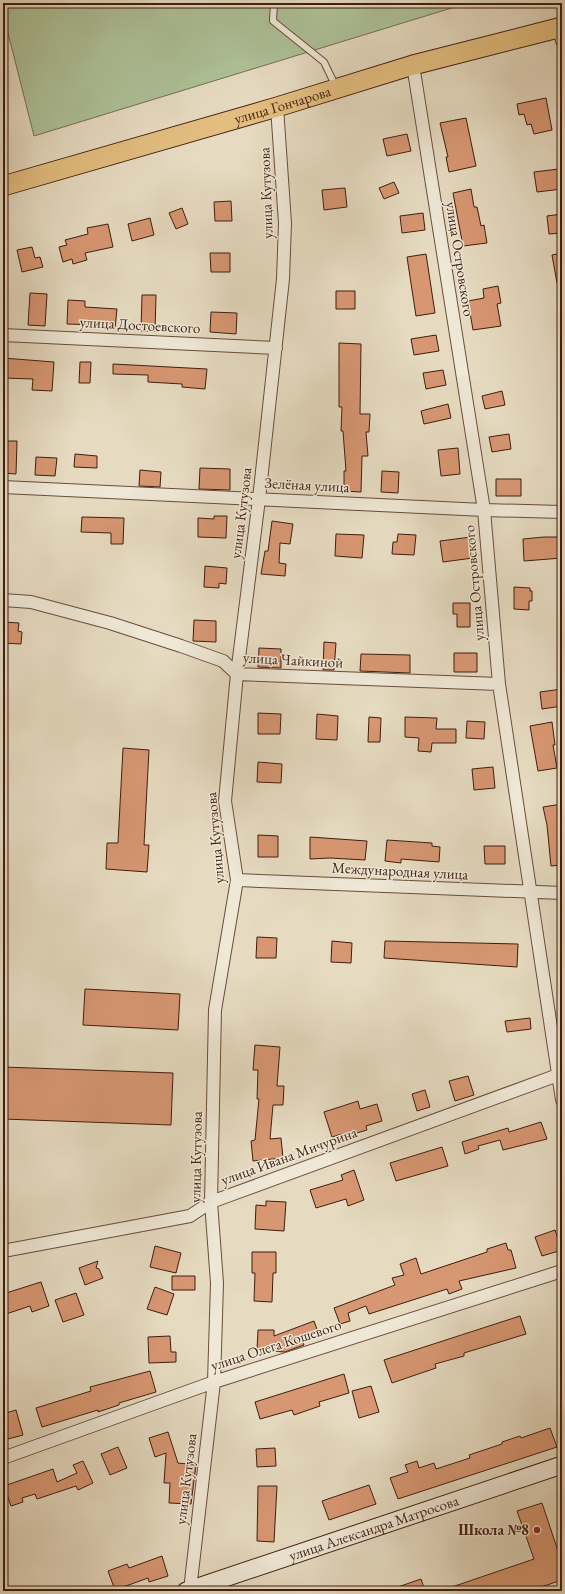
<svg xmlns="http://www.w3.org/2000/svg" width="565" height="1594" font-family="'EB Garamond',serif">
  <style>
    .green { fill: #aec198; stroke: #766f54 }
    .building { fill: #d79772; stroke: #3f1d0f }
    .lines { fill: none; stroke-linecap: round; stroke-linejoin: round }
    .lane-casing { stroke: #694c3c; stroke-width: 8 }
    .street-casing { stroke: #694c3c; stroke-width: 14 }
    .secondary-casing { stroke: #3f1d0f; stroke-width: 19 }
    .primary-casing { stroke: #3f1d0f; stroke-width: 21 }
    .lane { stroke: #efe8d7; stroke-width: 6 }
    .street { stroke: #efe8d7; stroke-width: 12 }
    .secondary { stroke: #efe8d7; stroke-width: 17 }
    .primary { stroke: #e3be80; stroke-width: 19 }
    .poi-dot { fill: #8f2418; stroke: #efe8d7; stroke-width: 1.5 }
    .labels { text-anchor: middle; stroke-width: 3; stroke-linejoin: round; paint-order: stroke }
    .street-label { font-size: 15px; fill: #3f1d0f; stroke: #efe8d7 }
    .poi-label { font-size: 15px; font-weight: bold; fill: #3f1d0f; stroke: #efe8d7; text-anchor: end }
  </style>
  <rect width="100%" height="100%" fill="#e6dbc1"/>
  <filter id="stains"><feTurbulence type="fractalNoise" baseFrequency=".005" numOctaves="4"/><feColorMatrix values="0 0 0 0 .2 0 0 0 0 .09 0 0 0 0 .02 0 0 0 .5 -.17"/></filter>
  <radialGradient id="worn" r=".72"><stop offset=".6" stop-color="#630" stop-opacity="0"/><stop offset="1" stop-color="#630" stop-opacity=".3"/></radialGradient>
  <path class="green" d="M3,3h465l-434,133 -31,-123z"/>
  <path class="building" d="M546,98l6,32 -18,4 -3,-10 -4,1 -3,-11 -5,1 -2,-11z
    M466,118l10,48 -27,6 -3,-15h2l-8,-34z
    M407,134l4,17 -24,5 -4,-17z
    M559,169l3,20 -25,3 -3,-20z
    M394,182l5,11 -15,6 -5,-11z
    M345,188l2,19 -23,3 -2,-20z
    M471,189l3,18h3l4,19 3,-1 3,18 -24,3 -10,-53z
    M231,201l1,20h-17l-1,-19z
    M182,208l6,16 -12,5 -7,-16z
    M423,213l2,17 -23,3 -2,-17z
    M562,214v19l-13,1 -2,-18z
    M150,218l4,17 -22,6 -4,-17z
    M108,224l5,23 -28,6 2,7 -14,4 -1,-5 -9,3 -4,-15 8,-2 -2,-5 23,-6 -1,-6z
    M32,247l3,11 5,-1 3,10 -21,5 -5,-22z
    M210,253h20v19h-19z
    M562,253v30h-5l-5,-28z
    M426,254l9,59 -19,3 -9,-59z
    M498,286l3,17 -4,1 4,22 -28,4 -5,-29 16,-3 -1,-9z
    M336,291h19v18h-19z
    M30,293l17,1 -2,32 -17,-1z
    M142,295h14l-1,36h-14z
    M68,300l17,1v6l32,2 -2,20 -17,-1v-3l-31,-1z
    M211,312l26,1 -1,21 -26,-2z
    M436,335l3,16 -25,4 -3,-16z
    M339,343l22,1 -1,70h10l-1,18h-3l2,24h-6l-1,36 -17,-1v-20h2l-3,-40h-2l1,-24h-3z
    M3,358l51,4 -2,29 -20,-1 1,-11 -30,-1z
    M80,362h11l-1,21h-11z
    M113,364l94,5 -2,20 -23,-2v-3l-34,-2v-7l-35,-1z
    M443,370l3,15 -20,4 -3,-16z
    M502,391l3,14 -20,4 -3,-13z
    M448,404l3,14 -27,6 -3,-13z
    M509,434l2,15 -19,3 -3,-15z
    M3,441h14l-1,33 -13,-1z
    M458,448l2,26 -19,2 -3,-26z
    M75,454l22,2v12l-23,-1z
    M36,457l21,1 -2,18 -20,-1z
    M200,468l30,1v21l-31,-1z
    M140,470l21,2 -1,15 -21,-1z
    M382,471l17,1 -1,21 -17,-1z
    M496,479h25v17h-25z
    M214,516h13l-1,22 -28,-1v-19l16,1z
    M82,517l42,1 -1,26h-12v-11l-30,-1z
    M272,521l21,3 -3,20 -10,-1 -1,20 7,1 -1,12 -24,-2 4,-23h3z
    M336,534l28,1 -2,23 -27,-2z
    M398,534l18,1 -2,20 -22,-1 1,-12h4z
    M471,537l2,21 -30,4 -3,-21z
    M544,537h18v21l-38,3 -1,-22z
    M205,566l22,2 -1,16 -7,-1v5l-15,-1z
    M514,587l16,1v3h2v10h-3v9l-15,-1z
    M453,603h17v24h-13v-13h-4z
    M194,620l22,1v21l-23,-1z
    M3,622l16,1 -1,8 4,1 -1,12 -18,-1z
    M324,642l12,1 -2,27h-11z
    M259,648l22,1v19l-23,-1z
    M454,653h23v19h-23z
    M361,654l49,1v18l-50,-2z
    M562,689v17l-20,3 -2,-17z
    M258,713l23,1 -1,20h-22z
    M317,714l21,2 -1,24 -21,-1z
    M369,717l12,1 -1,24h-12z
    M405,717l32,1 -1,11h20v14h-24l-1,9 -13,-1 1,-13 -14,-1z
    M467,721l18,1 -1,17 -18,-1z
    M552,722l3,23h-2l4,23 -19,3 -8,-45z
    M123,748l26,2 -5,95h5l-2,27 -41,-3 1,-26h11z
    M258,762l24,2 -1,19 -24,-1z
    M493,767l2,21 -21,2 -2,-21z
    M562,804v61l-11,1 -4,-41 -4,-18z
    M258,835l20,1v21h-20z
    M310,837l57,4 -2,19 -35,-2 -20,1z
    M387,840l45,3v3l8,1 -1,15 -38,-3v4l-16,-2z
    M484,846h21v18h-20z
    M257,937l20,1 -1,20h-20z
    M332,941l20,2 -1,20 -20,-1z
    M385,941l133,3 -1,23 -133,-9z
    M85,989l95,5 -2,36 -95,-5z
    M530,1018l1,11 -24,3 -2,-11z
    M255,1045l25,2 -3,39h7l-1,19h-10l-3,34 11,-1 2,20 -30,3 -2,-20 4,-1 4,-41h-2l1,-29h-5z
    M3,1067l170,6 -2,52 -168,-6z
    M468,1076l6,19 -19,6 -6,-20z
    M425,1090l5,17 -13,4 -5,-17z
    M358,1101l2,8 17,-5 5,17 -16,5 1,4 -24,7 -1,-3 -10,3 -8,-25z
    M541,1122l6,17 -44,11 -3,-10 -22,6 1,3 -14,5 -3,-12 46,-14 1,4z
    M442,1147l6,19 -52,15 -6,-18z
    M354,1170l10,30 -16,6 -2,-7 -30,9 -6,-18 33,-10 -2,-5z
    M266,1201l20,1 -2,29 -29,-2 1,-24 10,1z
    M555,1230l7,20 -20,6 -7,-19z
    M506,1243l2,7h3l5,18 -57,13 3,8 -13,5 -2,-5 -78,25 -3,-8 -18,7 2,8 -10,3 -6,-16 61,-23 -3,-7 12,-3 -4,-11 16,-6 5,16 66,-22v-3z
    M155,1246l26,7 -5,20 -26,-6z
    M252,1252h24v21h-3l-1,29 -18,-1 1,-28h-3z
    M98,1261l-2,7 3,1 4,9 -18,7 -6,-17z
    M172,1276h23v14h-23z
    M41,1282l8,24 -17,6 -2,-6 -27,9v-21z
    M155,1287l19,7 -7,21 -20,-6z
    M76,1293l8,22 -21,7 -8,-22z
    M520,1316l6,18 -62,19v3l-29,8 1,4 -44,15 -8,-23z
    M314,1321l4,11 -17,6 3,7 -19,7 -28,-2 1,-20h16v6z
    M170,1336l1,16h5v10l-27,1 -1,-26z
    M150,1371l6,21 -37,11v2l-21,7v-2l-56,17 -6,-19 55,-17 -1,-4z
    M344,1374l5,19 -30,9 1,4 -26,9 -2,-5 -32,9 -5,-17z
    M371,1386l8,26 -20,6 -7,-27z
    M16,1410l7,25 -15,4 -5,-17v-8z
    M550,1428l7,19 -159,52 -8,-21 18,-6 -3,-7 12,-4 2,7 15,-5 2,6 34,-11 -1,-3 33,-11v-2l18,-6 1,2z
    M168,1432l10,31 18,2 -5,39 -22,-1 1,-20h-6l2,-30 -11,4 -6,-19z
    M118,1447l9,21 -17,7 -9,-21z
    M275,1448l1,18 -19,1 -1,-18z
    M83,1461l10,22 -15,7 -2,-4 -39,13 -2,-5 -13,4 1,4 -12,4 -7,-20 49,-17 4,13 20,-9 -4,-8z
    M369,1485l7,19 -47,16 -7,-19z
    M258,1486h19l-3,56 -17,-1z
    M542,1503l16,48 4,-1v30l-33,11h-83v-2l88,-30 -17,-48z
    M162,1556l6,20 -19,6 -1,-4 -33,12 -7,-19 19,-7 2,4z
    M421,1579l4,12h-33v-2z"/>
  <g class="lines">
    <g class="lane-casing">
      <path id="lane" d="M274,3l-1,18 51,41 12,25"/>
    </g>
    <g class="street-casing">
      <path id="street" d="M560,28l2,13
        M413,65l71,445 15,174 63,416
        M3,335l273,13
        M3,487l481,23 78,2
        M3,600l28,2 79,21 71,23 42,15 14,13 262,10
        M237,880l325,13
        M3,1251l187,-35 21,-14 347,-127
        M3,1458l211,-76 348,-111
        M190,1590l24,-208 3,-99 -6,-81 4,-192 22,-130 -12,-79 12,-127 22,-175 24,-220 2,-56 -8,-116"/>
    </g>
    <g class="secondary-casing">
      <g id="secondary">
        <path id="s1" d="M186,1591l376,-126"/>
      </g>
    </g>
    <g class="primary-casing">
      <g id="primary">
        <path id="s2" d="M3,186l274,-79 136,-42 149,-38"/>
      </g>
    </g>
    <use href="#lane" class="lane"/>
    <use href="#street" class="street"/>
    <use href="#secondary" class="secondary"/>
    <use href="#primary" class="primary"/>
  </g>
  <circle class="poi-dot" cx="537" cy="1530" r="4"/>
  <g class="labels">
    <g class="street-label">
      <text dy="5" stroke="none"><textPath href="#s2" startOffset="291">улица Гончарова</textPath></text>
      <text transform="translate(266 193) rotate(-92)" y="5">улица Кутузова</text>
      <text transform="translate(460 259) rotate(81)" y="5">улица Островского</text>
      <text transform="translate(140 325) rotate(3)" y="5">улица Достоевского</text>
      <text transform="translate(307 485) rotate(3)" y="5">Зелёная улица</text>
      <text transform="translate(241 513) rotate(-83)" y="5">улица Кутузова</text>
      <text transform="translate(474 583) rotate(-95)" y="5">улица Островского</text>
      <text transform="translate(293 660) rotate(3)" y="5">улица Чайкиной</text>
      <text transform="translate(215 838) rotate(-95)" y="5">улица Кутузова</text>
      <text transform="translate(400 871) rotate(3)" y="5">Международная улица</text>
      <text transform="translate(289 1156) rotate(-20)" y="5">улица Ивана Мичурина</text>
      <text transform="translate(196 1157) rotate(-89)" y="5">улица Кутузова</text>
      <text transform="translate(276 1345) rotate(-18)" y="5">улица Олега Кошевого</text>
      <text transform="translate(186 1479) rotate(-83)" y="5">улица Кутузова</text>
      <text dy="5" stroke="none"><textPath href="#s1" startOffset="198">улица Александра Матросова</textPath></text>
    </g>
    <g class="poi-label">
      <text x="529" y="1535">Школа №8</text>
    </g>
  </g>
  <rect width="565" height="1594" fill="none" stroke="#e6dbc1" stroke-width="16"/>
  <rect x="4" y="4" width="557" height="1586" fill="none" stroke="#3f1d0f" stroke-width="2"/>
  <rect x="8" y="8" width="549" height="1578" fill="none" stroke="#3f1d0f"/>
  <rect width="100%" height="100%" filter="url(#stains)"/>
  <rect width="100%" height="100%" fill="url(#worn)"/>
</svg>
